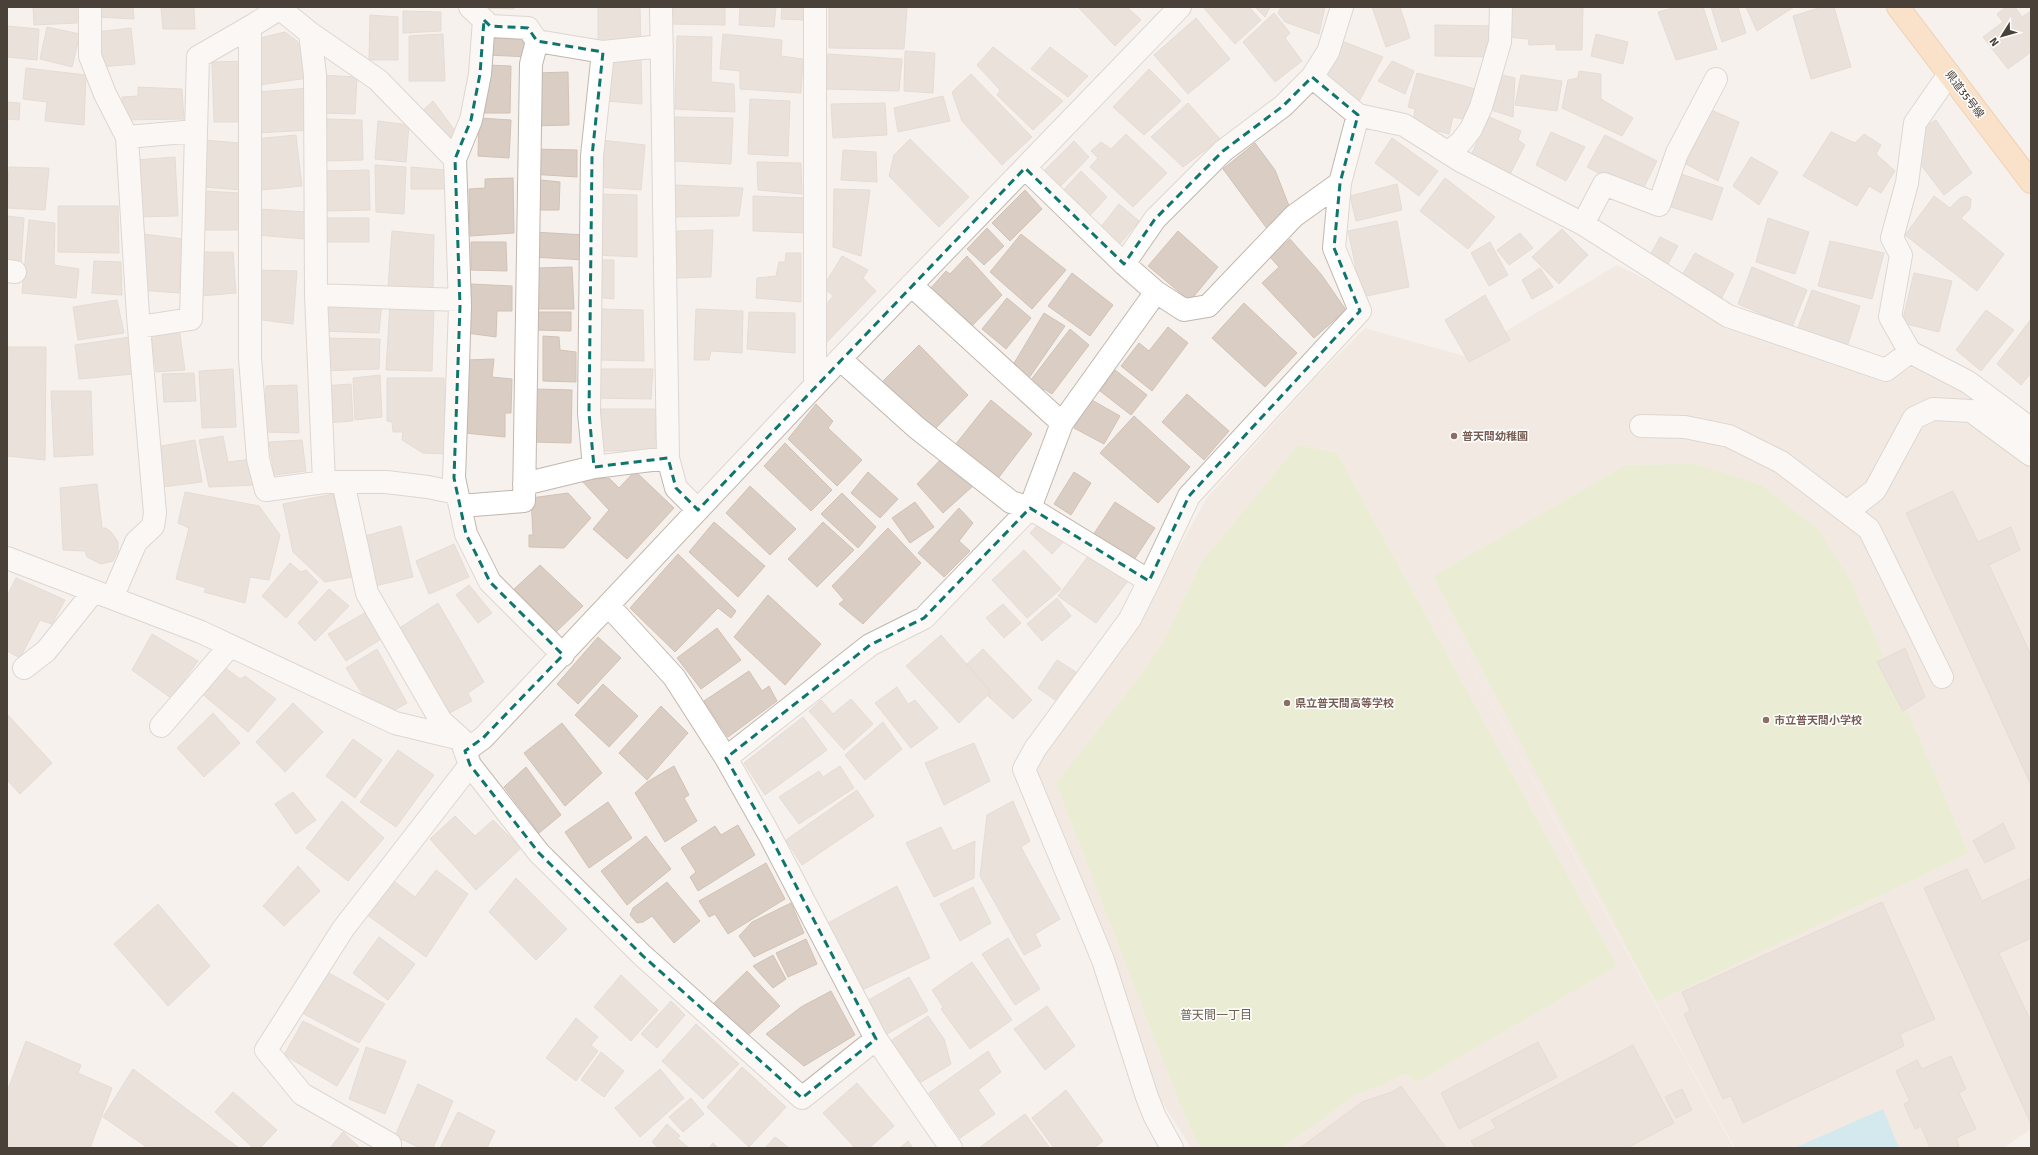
<svg xmlns="http://www.w3.org/2000/svg" width="2038" height="1155" font-family="Signika,'Noto Sans JP',sans-serif">
  <style>
    .education { fill: #eee3d6 }
    .green { fill: #dbe9b6 }
    .water { fill: #abe0f0 }
    .building { fill: #dacec4; stroke: #d2c2b5 }
    .lines { fill: none; stroke-linecap: round; stroke-linejoin: round }
    .minor-casing { stroke: #c1b7ae; stroke-width: 24 }
    .major-casing { stroke: #e3ab6d; stroke-width: 24 }
    .minor { stroke: #fff; stroke-width: 22 }
    .major { stroke: #fdd19e; stroke-width: 22 }
    .marked { fill: none; stroke: #0f766e; stroke-width: 3; stroke-dasharray: 8 5; stroke-linejoin: round }
    .education-dot { fill: #8d6e63; stroke: #fff; stroke-width: 1.5 }
    .labels { text-anchor: middle; stroke-width: 3; stroke-linejoin: round; paint-order: stroke }
    .street-label { font-size: 11px; fill: #4a4139; stroke: #fff }
    .education-label { font-size: 11px; font-weight: bold; fill: #785e54; stroke: #fff; text-anchor: start }
    .neighbourhood-label { font-size: 12px; fill: #6d5d51; stroke: #fff }
  </style>
  <rect width="100%" height="100%" fill="#f6f1ec"/>
  <path class="education" d="M1617,265l131,66 137,50 32,-16 50,25 64,48v691l-27,19h-269l-333,-608 332,608h-543l-34,-54 -122,-326 94,-130 77,-139 108,-120 51,-51 99,28z"/>
  <path class="green" d="M1298,445l39,8 280,513 -200,116 -13,-8 -18,10 -31,11 -73,53h-81l-9,-16 -27,-66 -109,-283 82,-105 24,-34 40,-83z
    M1697,464l65,21 57,45 31,49 119,274 -313,149 -223,-426 193,-111z"/>
  <path class="water" d="M1883,1109l16,39h-105z"/>
  <path class="building" d="M33,7h44v16l-43,2z
    M96,7h37l1,12 -38,-2z
    M161,7h33l1,22h-32z
    M474,7h40v2l-41,-1z
    M598,7h42l1,41 -43,-2z
    M670,7h55v18l-55,-1z
    M740,7h36l-2,20 -35,-2z
    M782,7h23l-1,13 -23,-1z
    M829,7h78l-3,42 -75,-1z
    M1078,7h49l14,13 -26,26z
    M1203,7h46l12,13 -26,24z
    M1255,7h15l-5,10z
    M1281,7h44l-6,27 -34,-12 -7,-9z
    M1372,7h28l10,31 -24,9z
    M1506,7h77l-1,43h-26v-6l-27,1 -1,-6 -22,-2z
    M1677,7h26l14,42 -41,11 -18,-48z
    M1711,7h27l8,26 -24,9z
    M1746,7h48l-37,24z
    M1822,7h12l17,60 -40,12 -18,-63z
    M2006,7h9l7,10 9,-6v41l-23,17 -25,-32 20,-15 -6,-8z
    M403,11l38,1v19l-38,2z
    M1274,13l16,20 -5,5 17,23 -27,21 -32,-40z
    M370,15l28,2v43h-29z
    M1196,18l34,41 -42,35 -34,-39z
    M1435,25l57,1v31l-57,-1z
    M7,26l32,3 -2,31 -30,-3z
    M47,27l33,7 -8,33 -32,-8z
    M131,28l4,36 -34,3 -5,-35z
    M285,32l12,9 7,16 4,21 -49,7 -3,-46z
    M530,33v24l-43,-2 -1,-20z
    M443,34l2,47h-36v-45z
    M723,34l59,6 -1,16 22,3 -2,34 -61,-4v-18l-20,-2z
    M1596,34l32,8 -5,22 -32,-8z
    M677,36l35,1 -1,45 23,2 1,28 -60,-3z
    M1342,41l41,16 -26,48 -38,-29z
    M993,47l70,54 -30,29 -36,-35 3,-5 -23,-25z
    M1050,47l38,29 -20,21 -37,-28z
    M905,51l30,2 -2,40 -29,-2z
    M828,54l74,5 -3,32 -73,-2z
    M608,56l33,3 1,45 -35,-3z
    M249,61l-1,61h-34l-2,-60z
    M1392,61l22,10 -9,23 -27,-13z
    M487,65l24,1 -1,47h-26z
    M26,68l60,7 -2,50 -39,-4 2,-19 -24,-3z
    M1149,69l32,32 -37,34 -31,-28z
    M1579,71l22,3v25l32,19 -11,18 -60,-28 6,-28 10,-2z
    M568,72l1,53 -37,1 3,-53z
    M1417,73l62,17 -4,18 -7,-2 -5,13 -10,-2 -4,17 -36,-10 2,-15 -7,-2z
    M1493,73l22,5 -2,39 -28,-9z
    M971,74l61,63 -30,28 -40,-44 -10,-29z
    M320,75l37,2 -2,37 -35,-1z
    M1521,75l41,6 -5,30 -42,-6z
    M138,87l44,2 2,30 -60,1 -2,-23 16,-1z
    M310,88l3,42 -57,3 1,-41z
    M943,96l7,25 -52,11 -4,-24z
    M750,99l40,2 -2,55 -40,-2z
    M433,101l26,35 -13,8 -26,-31z
    M7,102l13,1 -1,17 -12,-1z
    M885,103l2,32 -54,3 -2,-34z
    M1188,103l32,36 -37,28 -32,-30z
    M1711,110l28,12 -21,59 -32,-17z
    M1483,114l38,17 -3,9 7,5 -18,35 -38,-20 8,-18 -6,-4z
    M675,117l58,1 -2,46 -57,-3z
    M479,118l32,2 -2,38 -31,-2z
    M325,119l37,1 1,40 -38,1z
    M1936,120l36,53 -28,22 -23,-30 1,-37z
    M378,121l31,4 -3,37 -31,-3z
    M1551,132l34,15 -19,34 -30,-16z
    M1831,132l24,11 9,-9 17,11 -5,9 19,17 -14,22 -12,-7 -12,20 -54,-30z
    M1126,134l41,39 -34,34 -43,-40 8,-9 -7,-7 10,-9 10,7z
    M296,135l6,51 -41,4 -6,-51z
    M1605,135l52,26 -17,34 -53,-28z
    M1392,138l46,33 -19,25 -44,-33z
    M910,139l59,58 -30,30 -50,-51 5,-21z
    M204,140l36,3 2,47 -39,-3z
    M601,140l44,5 -4,45 -44,-3z
    M1074,141l15,16 -33,34 -16,-16z
    M1255,143l20,27 16,41 -23,19 -45,-61z
    M531,149l46,1v27l-47,-3z
    M843,150l33,2 1,30 -36,-2z
    M175,157l3,59 -40,1 -3,-57z
    M1751,157l27,15 -19,33 -26,-19z
    M757,162l44,1 1,31 -44,-4z
    M375,165l31,2 -2,47 -28,-2z
    M9,167l40,1 -4,42 -38,-2z
    M411,167l34,3v19h-34z
    M369,170l1,40 -46,1v-40z
    M1081,171l26,26 -21,23 -26,-26z
    M1678,173l45,15 -11,32 -44,-14z
    M513,178l1,55 -44,3 -1,-47 16,-1v-9z
    M1445,178l50,39 -27,32 -48,-38z
    M532,179l28,3 -1,28h-28z
    M1397,184l5,26 -46,11 -6,-25z
    M675,185l68,3 -4,28 -66,1z
    M834,189l36,1 -9,66 -28,-9z
    M1025,190l17,19 -32,32 -18,-18z
    M204,191l36,2 1,37h-37z
    M598,194l39,1v62l-40,-2z
    M753,196l55,2 -1,35 -54,-2z
    M1934,196l16,12 10,-10 6,-2 5,3 -1,10 -9,9 43,36 -27,37 -72,-56z
    M1119,204l20,17 -25,30 -18,-18z
    M58,206h60l1,47 -61,-1z
    M259,209l48,3 -1,27 -50,-4z
    M7,216l17,2 -3,46 -14,-2z
    M326,218h43v24h-42z
    M1768,218l41,14 -14,42 -39,-12z
    M29,220l26,3 -1,42 25,4 -3,29 -54,-5z
    M1397,221l12,66 -47,10 -14,-66z
    M987,228l17,18 -20,19 -17,-16z
    M1562,229l26,26 -29,29 -27,-27z
    M713,230l-2,47 -35,1 1,-47z
    M392,231l42,4 -1,55 -45,-2z
    M1178,231l40,36 -28,34 -42,-35z
    M533,232l53,3 -1,25 -53,-3z
    M1520,233l13,15 -24,17 -12,-15z
    M144,234l39,5 -4,54 -40,-3z
    M1021,234l45,36 -34,39 -42,-37z
    M1660,237l18,9 -11,20 -18,-9z
    M1290,239l31,35 25,36 -32,28 -52,-55 17,-16 -9,-10z
    M1830,241l54,12 -12,46 -54,-13z
    M471,242h35l1,29 -36,-1z
    M1490,242l18,33 -19,11 -18,-33z
    M200,252h33l3,41 -35,3z
    M786,253h15v49l-45,-4 1,-20 19,-2 3,-14h6z
    M1695,253l39,21 -14,27 -40,-22z
    M842,256l26,14 -5,8 13,13 -50,52 -8,-28 15,-19 -10,-9z
    M967,256l35,39 -33,34 -39,-40 16,-18 4,3z
    M598,260h16v39l-18,-2z
    M94,261l27,1 1,33 -30,-2z
    M572,267l2,42h-37l-1,-41z
    M1752,267l55,23 -15,37 -54,-23z
    M1540,268l13,19 -21,12 -10,-19z
    M256,270l41,1 -4,53 -38,-5z
    M1072,273l41,32 -23,31 -42,-30z
    M1914,273l38,8 -13,51 -37,-9z
    M471,284l41,2v25h-15l-1,26 -29,-4z
    M1812,290l48,16 -13,41 -50,-17z
    M1485,295l25,45 -41,22 -24,-42z
    M322,298l60,2 -3,33 -58,-2z
    M1007,298l24,20 -25,31 -24,-20z
    M117,300l7,33 -46,7 -5,-33z
    M390,303l44,2 -2,66 -46,-1z
    M1244,303l53,50 -32,34 -53,-49z
    M600,309l43,1 1,51 -45,-1z
    M696,309l47,2 -1,42 -31,-2 -2,9h-15z
    M1986,310l28,20 -33,41 -25,-21z
    M536,312h35v19l-35,-1z
    M749,312l46,1v40l-48,-4z
    M1044,313l21,13 -36,52 -16,-13z
    M2031,319v54l-10,12 -24,-21z
    M1168,327l20,16 -36,48 -31,-25 18,-23 10,8z
    M179,328l6,42 -29,2 -5,-42z
    M1070,329l19,16 -37,49 -8,-5 -4,5 -13,-9z
    M543,336l16,1 1,13 16,2v30l-33,-1z
    M130,337l4,37 -55,5 -4,-34z
    M321,338l59,1 -1,30 -59,2z
    M919,345l49,50 -33,34 -11,-10 -5,4 -39,-39z
    M8,347h38l-1,113 -38,-4z
    M494,359l-2,18 20,2 -1,34h-6v24l-40,-4 2,-73z
    M233,369l3,58 -34,1 -3,-57z
    M593,369h60l-2,30 -59,-1z
    M1115,370l32,25 -16,20 -31,-24z
    M194,373l2,28 -32,1 -2,-28z
    M380,375l2,42 -27,3 -2,-42z
    M387,378h57l1,76 -22,-1 -21,-13 1,-8h-10l-1,-10 -5,-1z
    M351,384l2,37 -28,2 -2,-37z
    M297,385l2,48 -34,-1 1,-46z
    M536,389l36,1 -1,53 -38,-1z
    M51,391h40l2,64 -39,2z
    M1187,394l42,37 -25,29 -42,-38z
    M1090,399l30,17 -16,28 -30,-16z
    M991,400l41,34 -39,51 -42,-35z
    M816,404l17,17 -5,7 34,32 -25,26 -49,-47z
    M601,409h55l-1,42h-54z
    M1134,416l56,51 -32,36 -58,-50z
    M223,436l5,26 24,-3 5,26 -48,2 -10,-47z
    M195,440l7,42 -40,5 -6,-40z
    M302,440l4,31 -32,4 -5,-33z
    M785,443l47,47 -21,21 -47,-45z
    M947,453l26,33 -30,27 -26,-29z
    M635,471l39,37 -47,51 -34,-30 16,-19 -28,-30 28,-2 10,10z
    M868,472l30,27 -18,19 -29,-25z
    M1074,472l17,11 -20,32 -17,-11z
    M97,484l5,44h4l6,5 6,9v10l-5,9 -12,3 -14,-7 -2,-6 -22,-1 -3,-62z
    M750,486l46,43 -26,26 -44,-42z
    M1953,491l25,51 33,-15 9,23 -31,15 42,90v130l-125,-272z
    M185,492l74,14 21,29 -11,45 -19,-3 -5,26 -41,-11 2,-4 -30,-9 13,-51 -11,-5z
    M568,493l23,25 -27,30 -35,-1v-12h4l-2,-37z
    M842,493l34,34 -18,21 -37,-34z
    M333,494l19,83 -27,5 -32,-30 -10,-48z
    M915,502l19,25 -24,16 -18,-25z
    M1115,502l40,26 -21,32 -41,-25z
    M959,508l14,15 -14,18 11,10 -26,26 -26,-24z
    M1044,518l22,21 -14,15 -22,-21z
    M714,522l51,44 -27,31 -49,-45z
    M823,522l31,28 -37,37 -29,-28z
    M401,526l12,51 -38,9 -10,-50z
    M888,528l33,35 -58,61 -24,-20 5,-4 -12,-14z
    M454,544l15,33 -40,17 -13,-33z
    M1024,550l37,39 -34,29 -35,-38z
    M678,554l58,57 -5,7 -13,-10 -43,44 -45,-44z
    M1089,555l39,26 -32,42 -38,-27z
    M290,563l11,9 5,-2 12,12 -32,36 -24,-22z
    M540,565l43,41 -28,27 -43,-42z
    M16,578l49,22 -13,24 -12,-4 -20,38 -13,-7v-55z
    M469,585l23,28 -14,10 -22,-28z
    M329,589l20,17 -34,35 -17,-18z
    M768,595l53,49 -36,41 -51,-48z
    M1057,598l14,18 -29,25 -15,-17z
    M438,603l46,79 -16,11 4,8 -28,15 -49,-85z
    M1003,604l18,19 -17,15 -18,-20z
    M368,611l15,27 -37,23 -18,-27z
    M717,628l24,32 -40,29 -24,-31z
    M152,634l46,27 -27,37 -39,-28z
    M941,635l50,57 -32,31 -53,-57z
    M598,637l23,21 -43,46 -21,-20z
    M1905,648l20,49 -22,14 -26,-49z
    M377,649l30,54 -12,7 -32,-15 -17,-27z
    M983,649l49,51 -19,19 -26,-24 4,-3 -24,-28z
    M1057,660l19,12 -21,28 -17,-12z
    M222,665l18,14 5,-3 31,23 -28,33 -47,-39z
    M749,671l13,20 7,-5 8,15 -49,36 -24,-36z
    M603,684l35,32 -29,31 -34,-32z
    M897,687l11,17 7,-4 23,28 -27,20 -36,-45z
    M851,699l22,25 -29,26 -35,-39 12,-11 12,14z
    M293,703l30,29 -38,40 -29,-30z
    M661,706l27,27 -41,47 -28,-27z
    M213,713l27,30 -36,34 -27,-29z
    M7,714l45,49 -32,31 -13,-14z
    M803,717l24,33 -62,45 -21,-32z
    M883,722l19,27 -37,31 -20,-25z
    M562,723l40,50 -37,33 -41,-53z
    M353,739l29,21 -27,38 -29,-22z
    M974,743l16,38 -46,24 -19,-42z
    M398,750l36,25 -38,52 -36,-25z
    M674,766l15,29 -5,3 13,23 -32,21 -30,-49 12,-11z
    M840,766l14,22 -55,36 -20,-27 40,-26 4,6z
    M526,767l35,48 -22,18 -35,-46z
    M857,790l17,26 -72,49 -16,-25z
    M293,792l23,28 -20,14 -21,-30z
    M342,801l42,37 -36,43 -42,-33z
    M1013,801l17,40 -9,6 39,72 -25,15 6,12 -17,9 -44,-79 7,-61z
    M608,802l24,36 -43,30 -24,-36z
    M455,816l20,20 18,-16 28,28 -45,42 -46,-51z
    M2003,823l12,25 -30,15 -12,-22z
    M738,825l17,30 -57,36 -8,-14 6,-5 -15,-24 34,-22 6,9z
    M941,827l12,24 22,-10 -1,37 -40,19 -28,-54z
    M646,836l25,33 -44,36 -26,-34z
    M766,863l19,36 -57,35 -13,-20 -6,3 -10,-16z
    M298,866l22,25 -36,35 -21,-20z
    M1967,869l15,32 49,-23v60l-32,15 32,69v102l-107,-236z
    M436,870l32,24 -42,63 -59,-42 24,-36 24,18z
    M516,878l51,51 -31,31 -47,-48z
    M667,882l33,39 -26,22 -22,-27 -9,6 -6,1 -7,-8 3,-7z
    M897,886l33,72 -70,33 -34,-67z
    M973,887l18,36 -31,18 -20,-37z
    M1882,902l53,117 -35,15 4,12 -161,77 -12,-27 -8,3 -39,-85 6,-3 -8,-19z
    M791,903l13,30 -50,24 -15,-21 13,-14z
    M158,904l52,62 -42,40 -54,-62z
    M379,937l36,27 -27,36 -35,-27z
    M1008,938l32,51 -25,16 -33,-51z
    M806,939l11,25 -29,13 -12,-24z
    M773,955l13,24 -13,9 -20,-22z
    M972,962l40,58 -42,29 -29,-40 2,-2 -11,-17z
    M747,971l33,35 -34,31 -33,-33z
    M327,972l58,32 -26,39 -57,-30z
    M621,975l37,35 -27,31 -37,-34z
    M909,977l19,34 -43,24 -18,-34z
    M831,991l24,44 -51,31 -38,-32 35,-27z
    M671,1001l14,14 -28,33 -16,-14z
    M1047,1006l28,40 -30,24 -31,-41z
    M928,1016l16,23 7,25 -33,20 -29,-42z
    M576,1018l22,19 -7,8 7,6 -22,30 -30,-23z
    M303,1021l56,28 -22,37 -53,-31z
    M696,1024l43,40 -36,35 -41,-38z
    M26,1041l55,24 -3,8 34,15 -22,60h-83v-56z
    M1538,1042l19,35 -98,52 -18,-36z
    M1633,1045l41,78 -47,25h-152l-4,-7 25,-13 -5,-8z
    M366,1047l40,14 -21,53 -36,-15z
    M988,1051l13,21 -23,18 17,24 -35,24 -31,-45z
    M601,1052l23,19 -20,26 -23,-17z
    M1951,1056l15,33 -7,4 17,36 -20,9 3,8 -5,2h-24l-9,-22 -6,3 -11,-25 6,-3 -14,-30 21,-11 5,9z
    M742,1067l44,40 -37,40 -42,-40z
    M133,1069l106,79h-91l-45,-31z
    M660,1069l24,29 -44,39 -25,-29z
    M857,1083l37,43 -25,22h-14l-32,-35z
    M418,1084l35,17 -20,47h-13l-25,-12z
    M1401,1086l45,62h-146l62,-46 30,-10z
    M1682,1089l10,21 -16,8 -11,-21z
    M1066,1090l37,51 -9,7h-40l-22,-30z
    M233,1092l44,38 -17,18h-7l-38,-36z
    M691,1098l13,16 -21,18 -14,-15z
    M458,1112l37,19 -8,17h-47z
    M1025,1114l25,34h-71z
    M667,1124l13,12 -3,2 12,10h-31l-6,-6z
    M343,1132l17,16h-30z
    M775,1137l14,11h-24z
    M908,1141l5,7h-13z
    M713,1143l5,5h-9z"/>
  <g class="lines">
    <g class="minor-casing">
      <path id="minor" d="M90,7v49l15,38 22,43 11,179 17,197 -2,13 -17,16 -24,56
        M278,7l32,26 68,47 77,79 5,147 -6,172 12,56 24,48 73,73
        M470,7l20,19 38,2 9,13 66,11 -11,104 -3,257 5,54 74,-9 8,30 22,22
        M661,7l7,451
        M815,7v378
        M279,9l-29,18v331l8,101 8,31 58,-8 -8,-187 -1,-220 -5,-42
        M603,52l59,-6
        M1312,77l46,38 46,10 57,36 122,63 145,92 158,54 24,-18 -20,-35 11,-62 -9,-17 15,-55 8,-60 34,-49
        M127,137l69,-6
        M1448,153l13,-11 10,-13 10,-22 19,-65 1,-35
        M455,159l16,-39 9,-46 4,-54
        M1025,168l99,96
        M1583,224l21,-40 55,21 18,-52 39,-74
        M7,271l8,1
        M911,285l151,138
        M1156,292l28,18 24,-4 86,-90 46,-33
        M316,295l144,5
        M139,327l52,-8 7,-262 52,-30
        M1910,352l58,30 63,47
        M840,359l77,69 94,74 19,6 119,73
        M1641,426l44,1 44,9 52,26 88,67 73,148
        M329,482h57l42,5 29,6
        M343,482l24,111 74,128 20,18
        M524,484l70,-17
        M460,506l64,-5 7,-437 6,-23
        M1847,512l28,-22 39,-72 19,-9 38,2 60,44
        M7,558l194,74 194,91 66,16 9,26 69,88 104,103 159,142 74,-59
        M608,605l66,72 52,81 43,76 107,205 75,109
        M24,668l22,-17 48,-60
        M161,726l69,-80
        M465,751l18,-13 357,-379 340,-352
        M726,758l144,-113 54,-27 106,-110 32,-85 94,-131 -32,-28 31,-45 68,-68 60,-45 29,-29 16,-25 14,-45
        M390,1148v-4l-88,-50 -36,-44 77,-121 127,-164
        M1172,1148l-17,-31 -8,-20 -44,-137 -79,-191 11,-20 95,-130 19,-38 40,-85 171,-185 -26,-63 6,-65 18,-68"/>
    </g>
    <g class="major-casing">
      <path id="major" d="M1898,7l133,175"/>
    </g>
    <use href="#minor" class="minor"/>
    <use href="#major" class="major"/>
  </g>
  <path d="M0 0H2038V1155H0ZM484,20l6,6 38,2 9,13 66,11 -11,104 -3,257 5,54 74,-9 8,30 22,22 327,-342 99,96 31,-45 68,-68 60,-45 29,-29 46,38 -18,68 -6,65 26,63 -171,185 -40,85 -119,-73 -106,110 -54,27 -144,113 43,76 107,205 -74,59 -159,-142 -104,-103 -69,-88 -5,-14 18,-13 80,-83 -73,-73 -24,-48 -12,-56 6,-172 -5,-147 16,-39 9,-46z" fill="#f6f1ec" fill-opacity=".55" fill-rule="evenodd"/>
  <path class="marked" d="M484,20l6,6 38,2 9,13 66,11 -11,104 -3,257 5,54 74,-9 8,30 22,22 327,-342 99,96 31,-45 68,-68 60,-45 29,-29 46,38 -18,68 -6,65 26,63 -171,185 -40,85 -119,-73 -106,110 -54,27 -144,113 43,76 107,205 -74,59 -159,-142 -104,-103 -69,-88 -5,-14 18,-13 80,-83 -73,-73 -24,-48 -12,-56 6,-172 -5,-147 16,-39 9,-46z"/>
  <g class="education-dot">
    <circle cx="1454" cy="436" r="4"/>
    <circle cx="1287" cy="703" r="4"/>
    <circle cx="1766" cy="720" r="4"/>
  </g>
  <g class="labels">
    <g class="street-label">
      <text transform="translate(1965 94) rotate(53)" y="4">県道35号線</text>
    </g>
    <g class="education-label">
      <text x="1462" y="440">普天間幼稚園</text>
      <text x="1295" y="707">県立普天間高等学校</text>
      <text x="1774" y="724">市立普天間小学校</text>
    </g>
    <g class="neighbourhood-label">
      <text x="1216" y="1019">普天間一丁目</text>
    </g>
  </g>
  <rect width="2038" height="1155" fill="none" stroke="#4a4139" stroke-width="16"/>
  <g transform="translate(2002 36) rotate(233)" stroke="#ffffff" stroke-width="3" paint-order="stroke">
  <path d="M0-3L7 15L0 10L-7 15Z" fill="#4a4139"/>
  <text y="-6" font-size="11" font-weight="bold" text-anchor="middle" fill="#4a4139">N</text>
  </g>
</svg>
